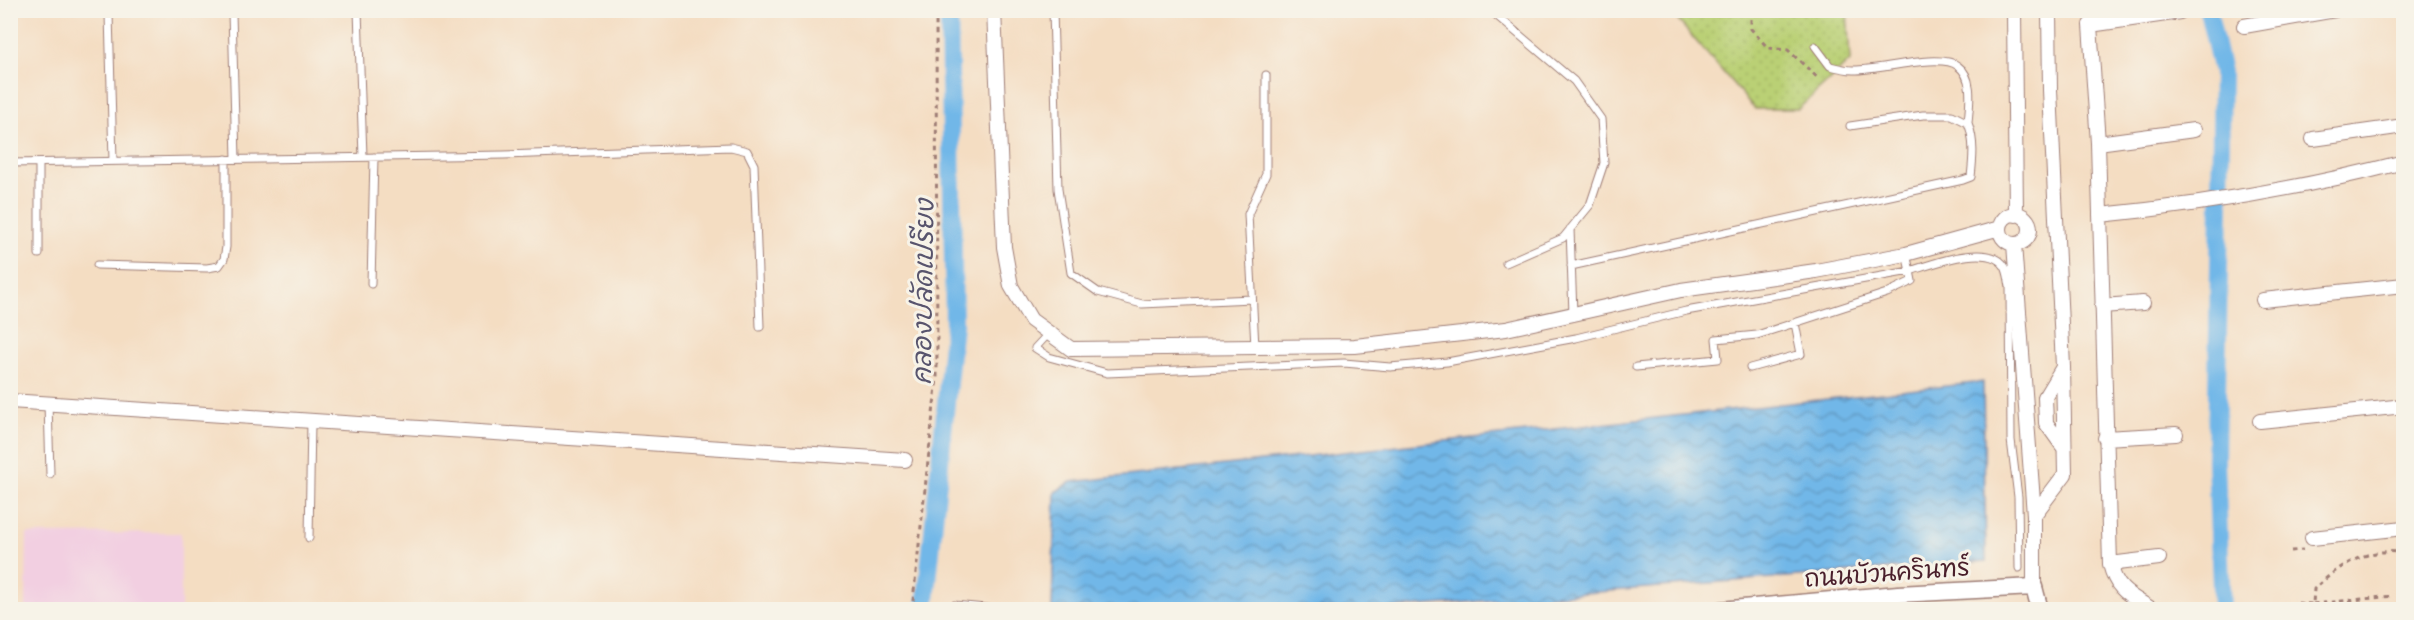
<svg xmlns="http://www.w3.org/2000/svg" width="2414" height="620" font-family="Caveat,'Playpen Sans Thai',sans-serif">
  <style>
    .built { fill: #f2cfe1 }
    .park { fill: url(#park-dots); stroke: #827850; stroke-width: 1.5 }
    .water { fill: url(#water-waves); stroke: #5e6b8a; stroke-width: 1.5 }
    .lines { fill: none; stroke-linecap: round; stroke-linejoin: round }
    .canal { stroke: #71b7e8; stroke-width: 18 }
    .service-casing { stroke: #9f7e76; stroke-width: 9 }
    .minor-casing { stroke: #9f7e76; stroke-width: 16 }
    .tertiary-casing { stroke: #9f7e76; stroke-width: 19 }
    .path { stroke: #9f7e76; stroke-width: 3; stroke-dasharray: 4.5 4.5; stroke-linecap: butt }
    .service { stroke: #fff; stroke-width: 7 }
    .minor { stroke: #fff; stroke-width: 14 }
    .tertiary { stroke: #fff; stroke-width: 16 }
    .labels { text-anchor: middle; stroke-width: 6; stroke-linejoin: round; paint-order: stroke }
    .street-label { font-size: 24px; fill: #4a1f2b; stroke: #f7f3e8 }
    .water-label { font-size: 26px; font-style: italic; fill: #58546d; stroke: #f7f3e8 }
  </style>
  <defs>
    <pattern id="park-dots" width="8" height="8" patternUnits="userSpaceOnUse" patternTransform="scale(1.5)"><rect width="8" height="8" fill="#bad075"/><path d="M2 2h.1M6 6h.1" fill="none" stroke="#a1b265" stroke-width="1.8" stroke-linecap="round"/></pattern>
    <pattern id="water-waves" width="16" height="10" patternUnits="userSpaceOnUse" patternTransform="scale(1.5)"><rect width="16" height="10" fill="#71b7e8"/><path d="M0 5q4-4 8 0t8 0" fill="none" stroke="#5f94bc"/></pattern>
  </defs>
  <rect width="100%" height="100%" fill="#f7f3e8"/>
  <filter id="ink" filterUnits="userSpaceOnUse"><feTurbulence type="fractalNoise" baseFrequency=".0167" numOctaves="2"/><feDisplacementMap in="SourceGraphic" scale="12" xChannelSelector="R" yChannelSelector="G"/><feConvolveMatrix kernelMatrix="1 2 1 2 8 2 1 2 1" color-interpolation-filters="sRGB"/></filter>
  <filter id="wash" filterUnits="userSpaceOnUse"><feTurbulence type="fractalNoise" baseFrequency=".008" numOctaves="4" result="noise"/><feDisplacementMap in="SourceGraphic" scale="24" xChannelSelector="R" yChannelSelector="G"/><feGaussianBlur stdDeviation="1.35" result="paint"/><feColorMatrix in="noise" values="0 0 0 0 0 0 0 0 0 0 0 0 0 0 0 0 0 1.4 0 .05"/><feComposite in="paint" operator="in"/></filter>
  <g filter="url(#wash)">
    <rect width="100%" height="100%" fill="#f4ddc2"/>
    <path class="built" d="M181,533v76h-155l1,-75z"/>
    <path class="park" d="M1670,11h177l3,50 -52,48h-43z"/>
    <path class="water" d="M1983,382l3,179 -603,48h-331l3,-117 16,-10z"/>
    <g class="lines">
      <path class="canal" d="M2208,10l14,62 -6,389 6,149
        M925,610l29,-286 -5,-314"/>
    </g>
  </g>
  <g filter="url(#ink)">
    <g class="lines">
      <g class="service-casing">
        <path id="service" d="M358,10l5,147
          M1053,10l5,179 13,84 27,19 44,12 110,-5
          M1490,10l84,71 27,38 3,44 -14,42 -27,33 -57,25
          M232,13l4,146
          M109,14l4,147
          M1815,46l15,20c8,2 16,4 23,4 25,1 87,-18 105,-4 17,12 11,41 10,57
          M10,163l494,-8 227,-8 16,4 7,14 6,162
          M39,163v91
          M1570,229l3,85
          M97,265l110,3 12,-2 5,-7 2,-12v-88
          M1571,266l392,-86 8,-3c2,-18 4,-36 -3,-54l-16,-8h-29l-73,11
          M371,284l3,-127
          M1049,333l-14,15 14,9 58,16 237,-10 46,4 57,-5 129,-24 110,-27 224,-40 -4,-17
          M1255,347l-7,-133 18,-40v-99
          M1636,367l82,-8 -2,-20 41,-4 130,-42 25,-12 -2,-10c22,-7 83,-31 96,-2 2,5 3,12 4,18l1,153 7,57 1,71
          M1750,368l51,-14 -6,-31
          M48,403l2,71
          M309,538l2,-116
          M10,608l1,2
          M946,610l8,-5 52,5"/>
      </g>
      <g class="minor-casing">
        <path id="minor" d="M994,10l10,237 7,39 20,34 40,29 284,-3 151,-17 175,-39 135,-19 90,-17 94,-26
          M2014,10l2,205
          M2244,26l91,-16
          M2313,139l91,-13
          M2098,143l96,-13
          M2000 229a15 15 0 1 1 30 0a15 15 0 1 1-30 0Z
          M2100,215c103,-10 203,-27 304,-53
          M2014,244l20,271v72
          M2263,300l141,-15
          M2102,306l41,-3
          M2063,367l-18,30 1,26 18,25
          M10,401l895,59
          M2260,421l144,-15
          M2105,438l71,-4
          M2034,515l31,-41 -2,-107 -13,-277 -1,-80
          M2312,538l92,-10
          M2110,564l49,-6
          M2153,610c-23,-15 -36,-18 -43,-46l-12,-421 -8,-118 90,-13
          M2401,610l3,-1"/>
      </g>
      <g class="tertiary-casing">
        <path id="tertiary" d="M1720,610l178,-16 136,-7 6,23"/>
      </g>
      <path class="path" d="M1751,10v19l17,19 20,2 31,29
        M2291,551l12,-1
        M2313,604l80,-8
        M912,610l25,-233 -1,-367
        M2296,610v-7l17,1 1,-15c24,-23 55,-43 90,-36"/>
      <use href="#service" class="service"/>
      <use href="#minor" class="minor"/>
      <use href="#tertiary" class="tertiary"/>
    </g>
  </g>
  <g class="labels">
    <g class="street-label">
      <text transform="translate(1887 573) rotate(-4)" y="8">ถนนบัวนครินทร์</text>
    </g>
    <g class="water-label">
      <text transform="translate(923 292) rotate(-89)" y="9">คลองปลัดเปรียง</text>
    </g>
  </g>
  <rect width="2414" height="620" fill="none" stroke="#f7f3e8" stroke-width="36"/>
</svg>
